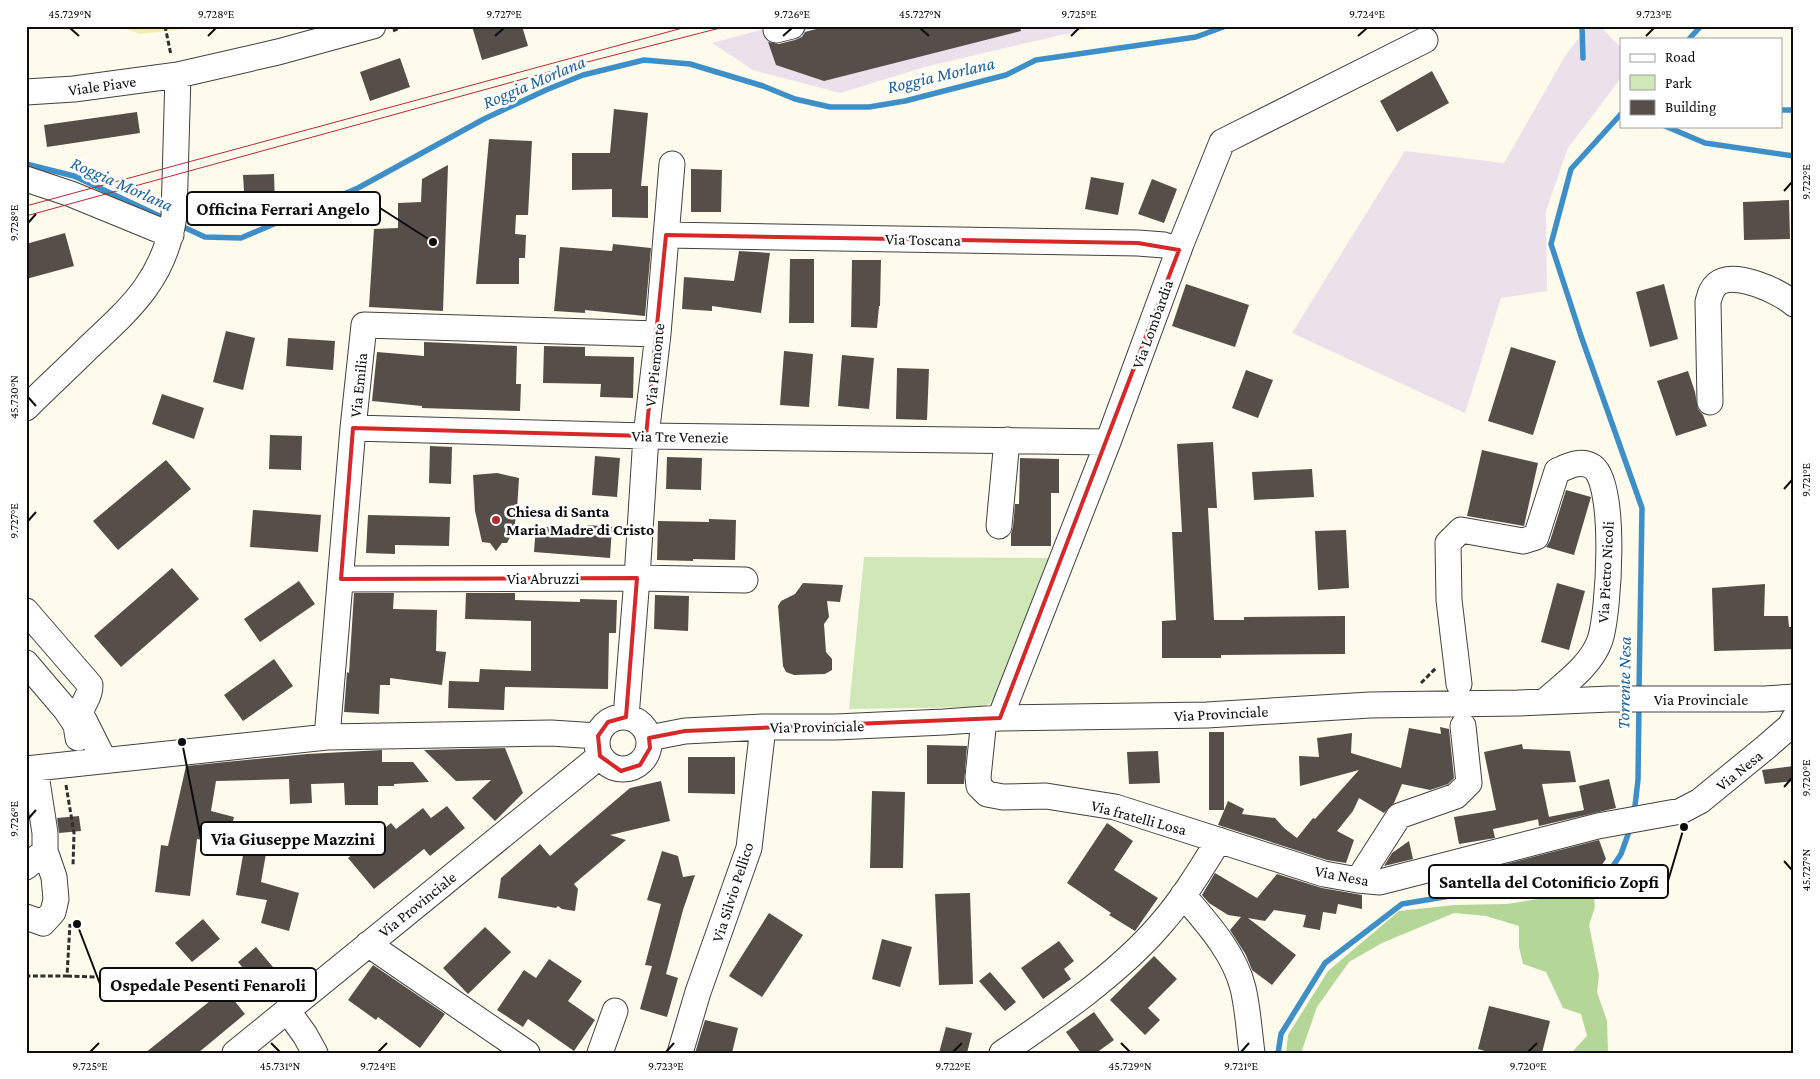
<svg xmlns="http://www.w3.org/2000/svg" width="1820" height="1079" font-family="'Crimson Pro',serif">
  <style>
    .industrial { fill: #eae1eb }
    .green { fill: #d0e7b8 }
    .forest { fill: #b4d798 }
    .sand { fill: #f8ebbb }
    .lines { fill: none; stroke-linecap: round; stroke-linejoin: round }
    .stream { stroke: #3e8fc7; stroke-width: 5.5 }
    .building { fill: #554e49 }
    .minor-tunnel { stroke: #dad7cb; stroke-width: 25; stroke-dasharray: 25 12; stroke-linecap: butt }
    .minor-casing { stroke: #404040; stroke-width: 27 }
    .path { stroke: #2f2f2f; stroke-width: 3; stroke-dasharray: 5 2.5; stroke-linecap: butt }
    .minor { stroke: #fff; stroke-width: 25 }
    .tram { stroke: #b72a30; stroke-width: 1 }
    .marked { fill: none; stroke: #d62828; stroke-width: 4; stroke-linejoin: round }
    .ticks { fill: none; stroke: #0d0d0d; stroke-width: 2 }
    .poi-dot { fill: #b72a30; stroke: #fff; stroke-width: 2 }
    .labels { text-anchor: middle; stroke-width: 5; stroke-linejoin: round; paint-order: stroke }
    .street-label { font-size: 16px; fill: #0d0d0d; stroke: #fff }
    .poi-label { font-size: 16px; font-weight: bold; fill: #0d0d0d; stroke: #fff; text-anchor: start }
    .water-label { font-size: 18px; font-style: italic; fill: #1b6199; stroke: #fff }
    .leader { fill: none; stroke: #0d0d0d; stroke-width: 2 }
    .callout-dot { fill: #0d0d0d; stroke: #fff; stroke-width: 2 }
    .callout { fill: #fff; stroke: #0d0d0d; stroke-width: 2 }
    .callout-label { font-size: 18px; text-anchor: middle; font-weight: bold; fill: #0d0d0d }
    .neatline { fill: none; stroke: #0d0d0d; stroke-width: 2 }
    .ticks-label { font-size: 12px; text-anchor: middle; fill: #0d0d0d }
  </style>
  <rect width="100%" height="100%" fill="#fefbed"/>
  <path class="industrial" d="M775,26h324l-174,41 -85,26 -87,-23 -41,-27z
    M1588,26h12l21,22v30l-53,70 -22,63 1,80 -46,7 -36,115 -173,-80 113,-182 99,12 61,-107z"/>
  <path class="green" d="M864,557l190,1 -58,137 -7,9 -13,3 -127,2z"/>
  <path class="forest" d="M1550,897h44l1,10 -6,18 10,50 -2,17 10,29 1,32h-37l16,-17 -6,-22 -18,-6 -17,-36 -23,-8 -4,-17v-21l-33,-10 -32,-3 -72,30 -33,19 -32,45 -16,46h-15l2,-18 40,-64 71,-60 55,-6 53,-1z"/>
  <path class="sand" d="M124,26h88l-72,8 -17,-6z"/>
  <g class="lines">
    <path class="stream" d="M1582,26l1,32
      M1689,39l12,-13
      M1781,110h13
      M1621,114l-50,55 -20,75 30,92 61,172 -3,184
      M1665,126l40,17 89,13
      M26,164l48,12 94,44
      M179,225l26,12 36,1 117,-50 126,-69 62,-29 37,-15 61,-15 46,4 73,22 32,13 35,8h39l36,-6 101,-26 30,-15 160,-23 30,-11
      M1634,814l4,-34 1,-76
      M1278,1053l3,-19 44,-71 77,-59 60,-10 95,-3 50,-16 14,-21 10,-28"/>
  </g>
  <path class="building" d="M472,26h50l6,20 -46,14z
    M828,26h192l1,5 -197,50 -48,-16 -8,-23 11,2 16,-4 7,-3 3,-5z
    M400,58l10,29 -40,14 -10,-29z
    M1432,71l17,32 -52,29 -17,-31z
    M614,109l34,4 -7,73h7v32l-36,-1v-28l-40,1v-37h38z
    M137,112l3,21 -93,14 -3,-22z
    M489,139l43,2 -4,74h-12l-1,19 11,1 -1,23h-6v26h-43z
    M448,165l-5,146 -74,-4 5,-78 24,-1v-25l23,-1 1,-23z
    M691,169l31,1 -1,42h-30z
    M274,174l1,31 -30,1 -2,-31z
    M1091,177l33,6 -6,32 -33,-6z
    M1152,179l25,10 -13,34 -26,-9z
    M1789,200l1,39 -46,1 -1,-38z
    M65,233l9,33 -48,13v-35z
    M613,244l38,4 -6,68 -60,-6v3l-31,-2 6,-64 52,4z
    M739,251l31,2 -9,60 -49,-7v5l-30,-2 2,-32 50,4z
    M790,259h24v64h-25z
    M852,260h29l-1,46h-1l-2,22 -26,-1z
    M1186,284l63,21 -14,42 -63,-21z
    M1664,284l14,55 -28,8 -14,-55z
    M226,331l29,7 -12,52 -30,-8z
    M288,338l47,3 -2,29 -47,-4z
    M424,342l93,4 -1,38h5l-1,27 -98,-3v-2l-50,-5 5,-49 47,4z
    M544,346l41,1v9l49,1 -1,41 -33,-1 1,-13 -58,-1z
    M1511,347l45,14 -23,74 -45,-14z
    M784,351l29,3 -4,53 -29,-2z
    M842,355l32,3 -5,51 -31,-3z
    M897,368l32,1 -2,51 -31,-1z
    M1246,370l27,10 -15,38 -26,-10z
    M1688,371l7,21 3,17 5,6 4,11 -31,10 -19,-55z
    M162,394l42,14 -10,31 -42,-15z
    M270,435l32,1 -1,34 -32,-1z
    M1213,442l4,66h-9l6,112h30v-3l101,-1v38l-124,1v3h-59v-37l14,-1 -4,-88h10l-5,-88z
    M430,446l22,1 -1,37 -22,-1z
    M1482,450l56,13 -14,63 -57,-10z
    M595,456l25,2 -3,39 -25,-2z
    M667,457l35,1 -1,32 -35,-1z
    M1020,458l39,1v34h-8v53h-40v-12l2,-7 2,-23h4z
    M166,460l25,29 -73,61 -25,-29z
    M1312,469l2,28 -60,3 -2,-28z
    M497,473l22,5 -2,32 -3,19 -7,14h-5l-6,8 -6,-8 -8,-1 -7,-31 -2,-36z
    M1566,490l25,7 -17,58 -28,-8 4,-6z
    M253,510l68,5 -3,37 -68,-5z
    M368,515l82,2 -1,29 -54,-1v9l-29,-1z
    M709,519l27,1 -1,40 -42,-1v2l-36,-1 1,-39 51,1z
    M588,525l24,2 -2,31 -76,-6 2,-26 51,4z
    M1346,530l3,58 -31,2 -3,-59z
    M172,568l27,31 -78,68 -27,-31z
    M299,581l16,23 -55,38 -16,-23z
    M803,583l40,2 -3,17 -13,-1 2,16 -5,7 2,28 6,7v11l-7,4 -31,1 -8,-3 -3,-6 -5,-60 3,-5 14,-7z
    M1557,583l28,8 -16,59 -28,-8z
    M1765,584l-1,32h24l1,11h5v22l-80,2 -2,-63z
    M354,593h40l-1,16 44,1 -1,41 10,1 -4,33 -52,-7v7h-10l-1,29 -35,-2 3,-40 2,1z
    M466,593h49v7l65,2v-3l37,1 -1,33h-7l-1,56 -103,-2 -1,23 -56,-2 1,-27 30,1 1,-13 51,2v-50l-66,-2z
    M655,595l34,1 -1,35 -34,-2z
    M274,659l19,27 -50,35 -19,-26z
    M1440,727l9,2 5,49 -6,6 -18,6 -28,-6 -8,19 -10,10 -25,-15 -6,13 -16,20 17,9 -8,23 -19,-3 -109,-35 10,-24 16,8 -2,5 33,4 9,10 13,10 16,-20 2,1 44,-49 -59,16 -1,-30 20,1 -2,-19 35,-5 -1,20 50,15 8,-40 32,6z
    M1209,732h15v78h-15z
    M1522,744l1,5 47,2 6,31 -34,2 7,33 -56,12 2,9 -36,6 -5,-27 42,-7 -12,-58z
    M927,745l40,1 -3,38h-37z
    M505,748l18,45 -28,28 -23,-23 19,-18 -35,1 -32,-31z
    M382,750v12h31l16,20 -35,2v2h-16v19h-33l-1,-22 -33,1 1,19 -22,1 -1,-25 -73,2 -5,30 23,6 -7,28 -30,-6 -7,57 -35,-4 6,-47 7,1 18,-80 121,-12z
    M1158,751l2,32 -31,1 -2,-32z
    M688,757h47v37l-47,-1z
    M1794,766v15l-29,3 -3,-14z
    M1609,779l7,29 -77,18 -1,-7 46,-9 -5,-24z
    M661,781l9,40 -60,14 16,5 -52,44 4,5 -3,22 -13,-2 -4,-3 -2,2 -58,-10 3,-20 39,-34 10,12 80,-68z
    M872,791l33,1 -2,76h-33z
    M447,806l18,22 -35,28 -6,-7 -50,40 -26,-31 43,-35 5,6 27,-21 8,10z
    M79,816l2,15 -22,2 -2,-15z
    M1107,823l26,18 -19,29 44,28 -23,33 -26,-16 2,-2 -44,-30z
    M1599,840l7,19 -5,7 -18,10 -90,2 -3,-10z
    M1409,841l4,18 -29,7 8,-13z
    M245,844l22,4 -6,34 38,11 -10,38 -28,-8 6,-23 -31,-5z
    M662,851l16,5 5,21 12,-2 -12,35 -17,64 12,4 -11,39 -27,-8 12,-43 -7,-1 16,-61 -14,-4z
    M1215,873l42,25 20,-24 45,14 40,7v14l-24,-5 -2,10 -13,-2 -3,18 -17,-3 3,-12 -32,-5 -9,11 -17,-3 48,37 -24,30 -20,-15 -6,-15 -16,-25 11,-13 -13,-2 -19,-12 -7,-8z
    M970,893l3,91 -34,1 -4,-91z
    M769,913l34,22 -41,62 -33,-21z
    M203,919l17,20 -28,23 -17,-19z
    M485,927l26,25 -43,42 -25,-26z
    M882,939l30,8 -12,40 -28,-8z
    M1059,941l15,20 -10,8 7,10 -28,20 -22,-31z
    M256,947l22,26 -18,15 -22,-26z
    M1154,956l23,23 -29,29 12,12 -15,15 -35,-35z
    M549,959l33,22 -14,20 27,19 -21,31 -46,-32 -5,8 -26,-17 27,-40 12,8z
    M373,965l72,49 -25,34 -42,-31 -2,3 -28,-20z
    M990,972l26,30 -11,9 -26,-30z
    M225,989l20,25 -47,39h-53z
    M1489,1006l61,15 -8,32h-50l-14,-4z
    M1094,1012l20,28 -18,13h-15l-15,-21z
    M705,1020l33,8 -6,25h-37z
    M946,1027l26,6 -5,20h-28z"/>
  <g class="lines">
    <path class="minor-tunnel" d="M26,932h2"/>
    <g class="minor-casing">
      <path id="minor" d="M776,30l16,-4
        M26,92l48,-3 104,-14 100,-23 95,-26
        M26,179l45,15 100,41
        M666,235l472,8 26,2 15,5
        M1710,402l-2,-100c2,-7 3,-13 9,-18 17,-14 62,7 77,20
        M26,408c21,-21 43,-41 64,-62 43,-40 75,-69 84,-130l4,-141
        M353,428l293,8 462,6
        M999,526l8,-86
        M341,579l296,-1 108,2
        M26,611l64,74c0,15 -8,16 -9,29l23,46
        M26,663l40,47 10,15 2,13
        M1459,684l-10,-84 -1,-57 13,-13 62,11 13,-4 21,-66c11,-5 24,-12 36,-4 24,17 16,146 7,173 -9,26 -36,44 -56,62
        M597 743a26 26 0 1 1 52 0a26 26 0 1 1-52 0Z
        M626,717l11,-139 9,-142 12,-102 14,-170
        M1000,718l108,-276 73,-198 41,-102 203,-102
        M984,719l-6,58 1,9 8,8 16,3 43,-1 69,11 209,67 34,6 22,2 218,-56 83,-15 19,-10 66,-54 24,-21 4,-7
        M327,737l26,-309 11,-103 294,9
        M649,738l36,-7 78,-4h73l108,-5 56,-4 207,-3 163,-10 148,-2 92,-4h155l29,-2
        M26,769l301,-32 224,-4 47,3
        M26,867l19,-16
        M1358,880l41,-64 57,-20 13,-13 -6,-57
        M1183,895c23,27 51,57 60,93 5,21 6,43 9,65
        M26,917l17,6 10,-11 3,-13 -2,-22 -9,-26v-18l-10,-65
        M368,944l159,109
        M287,1010l18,25 10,18
        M235,1053l365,-297
        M600,1053l15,-42
        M680,1053l18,-61 51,-144 14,-121
        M1002,1053c53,-36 117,-80 158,-128 23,-26 41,-56 59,-85"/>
    </g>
    <path class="path" d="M165,26l6,29
      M393,31l11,-5
      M1421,683l15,-15
      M66,785l8,48 -1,33
      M67,976l31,1
      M26,978l3,-2h38l3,-52"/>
    <use href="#minor" class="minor"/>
    <path class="tram" d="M26,206l664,-180
      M26,216l530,-146 172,-44"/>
  </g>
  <path class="marked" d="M666,235l472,8 41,7 -179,468 -315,13 -36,7 1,10 -10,17 -19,6 -21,-15 -2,-20 10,-14 18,-5 11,-139 -296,1 12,-151 293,8z"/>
  <path class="ticks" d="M70,28l9,8M920,28l9,8M208,36l8,-8M495,36l9,-8M783,36l9,-8M1071,36l8,-8M1358,36l9,-8M1646,36l8,-8M1784,191l8,-9M28,223l8,-9M28,397l8,9M1784,489l8,-9M28,521l8,-9M1784,787l8,-9M28,819l8,-9M1784,861l8,9M271,1043l9,9M1121,1043l9,9M90,1052l9,-9M378,1052l9,-9M666,1052l8,-9M953,1052l9,-9M1241,1052l8,-9M1528,1052l9,-9"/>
  <circle class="poi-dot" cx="496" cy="520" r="5"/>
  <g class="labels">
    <g class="street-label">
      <text transform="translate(102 85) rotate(-8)" y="6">Viale Piave</text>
      <text transform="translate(923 239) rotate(1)" y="6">Via Toscana</text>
      <text transform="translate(1152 324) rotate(-70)" y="6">Via Lombardia</text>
      <text transform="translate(654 365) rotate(-84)" y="6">Via Piemonte</text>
      <text transform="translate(358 385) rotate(-84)" y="6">Via Emilia</text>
      <text transform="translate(680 436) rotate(1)" y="6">Via Tre Venezie</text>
      <text transform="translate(1605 572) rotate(-87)" y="6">Via Pietro Nicoli</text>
      <text x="543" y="584">Via Abruzzi</text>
      <text x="1701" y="705">Via Provinciale</text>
      <text transform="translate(1221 713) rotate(-3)" y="6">Via Provinciale</text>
      <text transform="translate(817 726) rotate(-1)" y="6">Via Provinciale</text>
      <text transform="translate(1739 770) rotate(-39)" y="6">Via Nesa</text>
      <text transform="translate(1139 817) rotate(15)" y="6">Via fratelli Losa</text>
      <text transform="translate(1342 875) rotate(11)" y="6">Via Nesa</text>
      <text transform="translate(732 892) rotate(-72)" y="6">Via Silvio Pellico</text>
      <text transform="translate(417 904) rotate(-39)" y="6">Via Provinciale</text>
    </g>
    <g class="poi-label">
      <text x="506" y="517">Chiesa di Santa<tspan x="506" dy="18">Maria Madre di Cristo</tspan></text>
    </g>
    <g class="water-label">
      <text transform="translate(941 75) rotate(-13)" y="6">Roggia Morlana</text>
      <text transform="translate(534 82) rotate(-23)" y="6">Roggia Morlana</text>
      <text transform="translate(122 184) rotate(24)" y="6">Roggia Morlana</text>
      <text transform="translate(1624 683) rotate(-89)" y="6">Torrente Nesa</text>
    </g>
  </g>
  <path class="leader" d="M433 242L380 208M182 742L201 838M1684 827L1668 881M77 924L100 984"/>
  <g class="callout-dot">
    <circle cx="433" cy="242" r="5"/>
    <circle cx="182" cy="742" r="5"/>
    <circle cx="1684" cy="827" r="5"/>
    <circle cx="77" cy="924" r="5"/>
  </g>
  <g class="callout">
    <rect x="187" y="192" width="193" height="33" rx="5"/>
    <rect x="201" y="822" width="184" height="33" rx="5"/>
    <rect x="1429" y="865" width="239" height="33" rx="5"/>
    <rect x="100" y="968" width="216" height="33" rx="5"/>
  </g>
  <g class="callout-label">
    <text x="283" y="215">Officina Ferrari Angelo</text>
    <text x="293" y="845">Via Giuseppe Mazzini</text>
    <text x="1549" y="888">Santella del Cotonificio Zopfi</text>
    <text x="208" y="991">Ospedale Pesenti Fenaroli</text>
  </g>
  <rect width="1820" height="1079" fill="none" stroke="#ffffff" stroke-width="55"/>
  <rect x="1620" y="38" width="162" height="90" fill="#ffffff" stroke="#9e9e9e"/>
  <rect x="1630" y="54" width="25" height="8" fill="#ffffff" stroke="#9e9e9e"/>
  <text x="1665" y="62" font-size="15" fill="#0d0d0d">Road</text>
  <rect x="1630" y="75" width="25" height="15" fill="#d0e7b8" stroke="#9e9e9e"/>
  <text x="1665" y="88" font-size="15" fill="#0d0d0d">Park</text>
  <rect x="1630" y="100" width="25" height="15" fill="#554e49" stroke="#9e9e9e"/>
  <text x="1665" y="112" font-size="15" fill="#0d0d0d">Building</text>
  <rect x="28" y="28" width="1764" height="1024" class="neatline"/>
  <g class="ticks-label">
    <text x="70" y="18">45.729°N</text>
    <text x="216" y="18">9.728°E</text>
    <text x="504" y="18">9.727°E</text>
    <text x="792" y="18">9.726°E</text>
    <text x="920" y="18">45.727°N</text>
    <text x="1079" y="18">9.725°E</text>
    <text x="1367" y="18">9.724°E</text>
    <text x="1654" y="18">9.723°E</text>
    <text transform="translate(1806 182) rotate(-90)" y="4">9.722°E</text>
    <text transform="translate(14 223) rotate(-90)" y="4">9.728°E</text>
    <text transform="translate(14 397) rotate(-90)" y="4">45.730°N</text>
    <text transform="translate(1806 480) rotate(-90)" y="4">9.721°E</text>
    <text transform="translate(14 521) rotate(-90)" y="4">9.727°E</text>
    <text transform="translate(1806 778) rotate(-90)" y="4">9.720°E</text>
    <text transform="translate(14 819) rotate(-90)" y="4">9.726°E</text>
    <text transform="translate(1806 870) rotate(-90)" y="4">45.727°N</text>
    <text x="90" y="1070">9.725°E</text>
    <text x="280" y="1070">45.731°N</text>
    <text x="378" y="1070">9.724°E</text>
    <text x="666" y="1070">9.723°E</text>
    <text x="953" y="1070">9.722°E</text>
    <text x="1130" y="1070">45.729°N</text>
    <text x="1241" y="1070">9.721°E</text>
    <text x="1528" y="1070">9.720°E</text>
  </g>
</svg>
